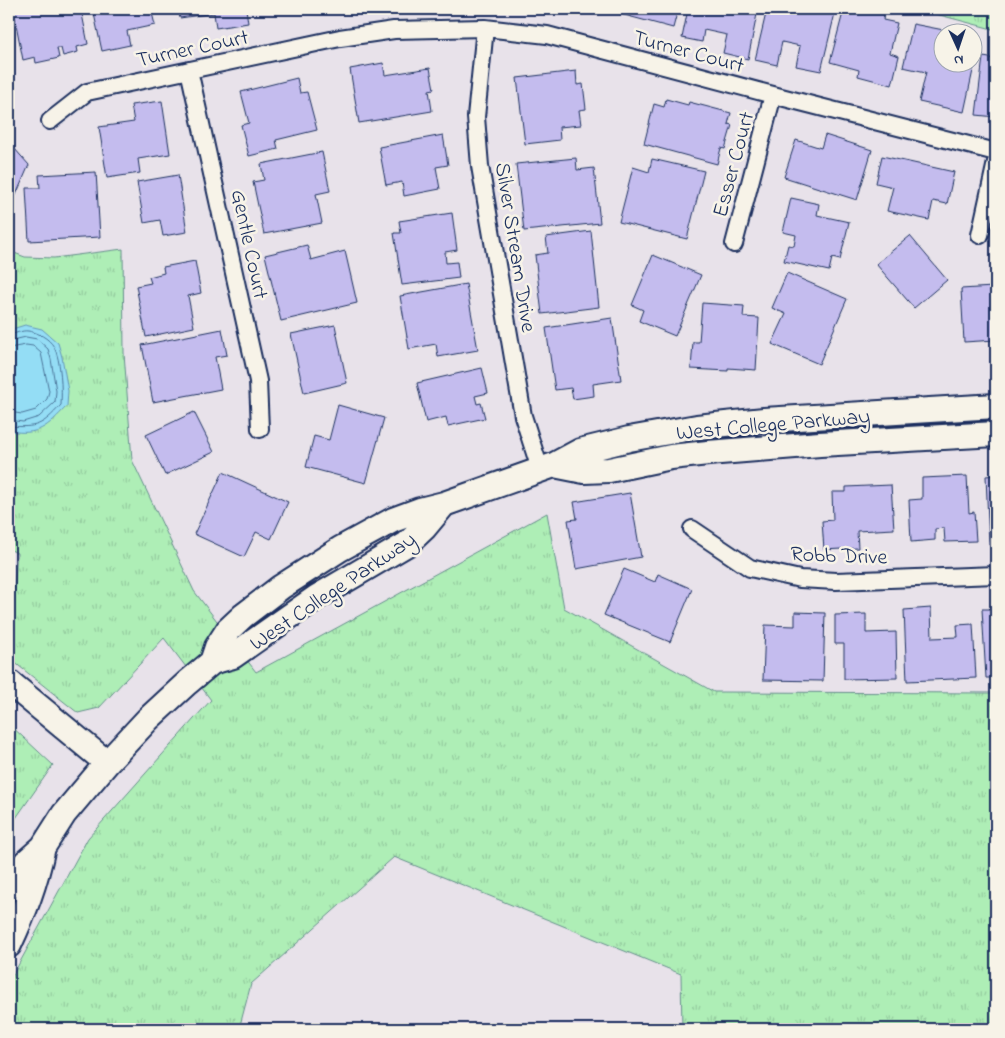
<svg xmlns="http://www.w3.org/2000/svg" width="1005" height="1038" font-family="'Indie Flower',sans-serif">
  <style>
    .grass { fill: url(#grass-tufts); stroke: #648e8a }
    .water { fill: #94ddf5; stroke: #6497b9 }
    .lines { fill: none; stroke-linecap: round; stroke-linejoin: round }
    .shore { stroke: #4b759a; stroke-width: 1 }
    .building { fill: #c4bcee; stroke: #1b2f5e }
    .street-casing { stroke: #1b2f5e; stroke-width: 20 }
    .secondary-casing { stroke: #1b2f5e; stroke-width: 28 }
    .street { stroke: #f7f3e8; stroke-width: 16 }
    .secondary { stroke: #f7f3e8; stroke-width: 24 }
    .labels { text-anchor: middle; stroke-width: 5; stroke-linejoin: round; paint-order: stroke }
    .street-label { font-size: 22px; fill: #1b2f5e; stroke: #f7f3e8 }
  </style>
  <defs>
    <pattern id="grass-tufts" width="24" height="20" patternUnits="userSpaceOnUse" patternTransform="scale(1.25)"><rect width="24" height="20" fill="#aeeeb6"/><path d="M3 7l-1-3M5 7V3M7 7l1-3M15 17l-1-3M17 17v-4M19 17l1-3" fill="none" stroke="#95cc9f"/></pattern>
  </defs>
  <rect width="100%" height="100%" fill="#e8e2ea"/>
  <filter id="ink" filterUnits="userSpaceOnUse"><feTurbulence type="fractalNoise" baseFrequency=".02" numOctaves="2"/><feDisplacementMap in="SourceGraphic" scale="10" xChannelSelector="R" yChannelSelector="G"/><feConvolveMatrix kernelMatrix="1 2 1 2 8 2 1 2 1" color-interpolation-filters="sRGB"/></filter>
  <g filter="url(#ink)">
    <path class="grass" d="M917,9h79v21z
      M123,249l1,104 8,107 62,131 62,81 291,-159 17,95 150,84 282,1v336h-314l-1,-55 -287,-117 -143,127 -12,45h-230v-47l79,-144 123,-138 -47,-62 -65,70 -21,5 -69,-55 8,-105 -8,-4v-298l16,6 29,1z
      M9,724l44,41 -44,63z"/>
    <path class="water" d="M25,325l17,4 16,14 4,14 6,34 -1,15c-20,21 -28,30 -58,25v-101z"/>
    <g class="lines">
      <path class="shore" d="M9,335c6,-1 13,-5 19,-4 9,1 21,7 26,16 7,13 8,43 7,58 -19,21 -24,23 -52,21
        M9,341l17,-4 11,2 11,10 3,10 5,32 -1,11 -16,15 -16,5 -14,-2
        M9,348l17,-3 7,1 8,7 8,38 -2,8 -11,11 -14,4 -13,-2"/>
    </g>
    <path class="building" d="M13,9h68l7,35 -11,3 1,5 -15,4 -2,-8h-4l2,10 -23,5 -1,-6 -12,3z
      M93,9h58l4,16 -28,6 3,14 -28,6z
      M178,9h68l2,14 -32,5 -2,-15 -34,5z
      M614,9h64l-5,19 -60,-16z
      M688,9h70l-10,50 -25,-6 4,-18 -23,-5 -2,12 -20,-4z
      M767,9h69l-15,62 -25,-5 4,-20 -18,-4 -5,23 -22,-5z
      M844,9h19l21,5 -1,6 14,3 -7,30 9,3 -7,29 -34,-9 1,-6 -29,-8z
      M913,24l41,8h-12v30h30v-25l8,1 -16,74 -45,-10 7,-30 -23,-5z
      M983,57l13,2v58l-20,-2z
      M383,63l2,12 45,-7 4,21 -5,1 3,21 -73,12 -9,-54z
      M576,71l1,14 6,-1 3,25 -7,1 2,15 -22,2 1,13 -35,4 -8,-66z
      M297,78l3,15 7,-1 10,38 -41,10 2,9 -29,7 -8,-31 8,-2 -8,-31z
      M666,99l22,6 1,-3 42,11 -3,11 4,1 -7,24 -4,-1 -4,16 -73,-20 10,-40 10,3z
      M162,101l8,53 -32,5 2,14 -33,5 -8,-51 35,-5 -3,-17z
      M443,135l5,30 -12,2 4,22 -36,7 -2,-14 -16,3 -7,-38z
      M825,135l47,15 -15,50 -73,-23 12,-37 25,8z
      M14,148l15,17 -20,46v-58z
      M322,152l8,39 -14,3 6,29 -58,11 -11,-52 11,-2 -3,-16z
      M882,156l72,16 -7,32 -14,-3 -4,19 -42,-9 6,-24 -17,-4z
      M576,158l1,12 17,-2 6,55 -76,8 -8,-67z
      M652,159l52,12 -17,68 -68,-17 14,-55 16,5z
      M96,172l4,65 -71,4 -3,-53h14l-1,-13z
      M178,175l9,57 -24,4 -3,-16 -16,3 -7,-41z
      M791,198l28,6 -2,11 32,7 -9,38 -8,-2 -3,13 -45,-10 4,-16 6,1 2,-11 -13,-3z
      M452,213l5,37 -12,2 1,11 11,-1 2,16 -57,7 -8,-52h7l-2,-12z
      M591,231l8,76 -57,7 -7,-59 13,-2 -2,-16z
      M910,236l37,44 -33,28 -38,-44z
      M307,245l4,15 34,-9 12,52 -76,18 -16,-66z
      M653,255l48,20 -26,61 -36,-15 4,-11 -11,-5z
      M195,261l6,32 -13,3 6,31 -48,10 -10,-51 15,-3 -2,-6 15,-4 -1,-6z
      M787,273l60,26 -28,65 -47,-20 14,-30 -14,-6z
      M466,284l12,66 -40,7 -2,-13 -27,5 -9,-53z
      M993,287l1,16h2v37l-32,2 -3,-53z
      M702,303l42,3 -1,11 16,1 -3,52 -28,-2v3l-37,-2 2,-27h6z
      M612,318l9,62 -28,4 1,12 -21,3 -2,-11 -16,2 -9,-62z
      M335,325l12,58 -43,10 -13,-59z
      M222,329l5,26 -12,2 6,32 -68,13 -11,-57z
      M482,368l6,25 -13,3 2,8 4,-1 4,15 -37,8 -2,-9 -20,5 -9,-39z
      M338,405l46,13 -18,65 -60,-16 8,-31 15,4z
      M194,412l20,40 -49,23 -19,-40z
      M223,472l65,30 -17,37 -15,-7 -12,25 -50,-23z
      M996,475v69l-7,1 -3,-69z
      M967,476l2,37 5,-1 2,29 -31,1 -1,-14 -9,1v11l-24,2 -2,-42 13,-1v-21z
      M891,485l3,44 -37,2 1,17 -34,2 -2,-29 11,-1 -1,-28h14v-5z
      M630,493l11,64 -65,12 -8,-49 9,-1 -3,-17z
      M624,569l31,13 3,-8 34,15 -22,53 -66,-27z
      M931,608l1,30 26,-1 -1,-12 16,-1 3,54 -69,3 -3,-71z
      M982,609h14v69h-10z
      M795,612l30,1 -2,68 -60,-1 2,-55 30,1z
      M866,614v19l30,-1 1,46 -53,1v-35h-9v-29z"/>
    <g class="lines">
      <g class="street-casing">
        <path id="street" d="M485,28l-9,89 4,49 43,250 17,53
          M189,70l69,311 2,48
          M50,121l37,-29 253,-54 54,-8 91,-2 62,7 226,60 223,57
          M980,235l16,-73
          M734,244l39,-149
          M692,529l58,39 50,11 36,2 160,-6"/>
      </g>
      <g class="secondary-casing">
        <path id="secondary" d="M554,465l30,6 25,-1 62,-13 37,-4 112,-9 176,-10
          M212,662l5,-15 11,-17 15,-14 38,-29 59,-38 53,-29 27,-10 24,-6 110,-39 26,-14 49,-12 68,-12 67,-7 232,-14
          M9,682l98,81
          M9,887l17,-25 17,-15 21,-33 43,-51 41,-44 39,-36 25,-21 21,-6 84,-59 90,-53 17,-16 20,-24
          M9,945c16,-34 26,-61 34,-98"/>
      </g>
      <use href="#street" class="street"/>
      <use href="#secondary" class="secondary"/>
    </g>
  </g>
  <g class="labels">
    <g class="street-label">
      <text transform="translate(192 47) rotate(-12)" y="8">Turner Court</text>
      <text transform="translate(689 50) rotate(15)" y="8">Turner Court</text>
      <text transform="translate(732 164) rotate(-75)" y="8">Esser Court</text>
      <text transform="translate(251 244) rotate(78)" y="8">Gentle Court</text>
      <text transform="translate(517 247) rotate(81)" y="8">Silver Stream Drive</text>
      <text transform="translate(773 423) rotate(-5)" y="8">West College Parkway</text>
      <text transform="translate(839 554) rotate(2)" y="8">Robb Drive</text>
      <text transform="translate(332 590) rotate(-34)" y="8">West College Parkway</text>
    </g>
  </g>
  <rect width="1005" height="1038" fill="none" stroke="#f7f3e8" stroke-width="30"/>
  <rect x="15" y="15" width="975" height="1008" fill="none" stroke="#1b2f5e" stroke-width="2" filter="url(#ink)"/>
  <g transform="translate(958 48) rotate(177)"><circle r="24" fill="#f7f3e8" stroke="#9fa5b1"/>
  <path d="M0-4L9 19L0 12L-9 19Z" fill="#1b2f5e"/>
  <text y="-8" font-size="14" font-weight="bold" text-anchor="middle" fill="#1b2f5e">N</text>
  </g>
</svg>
